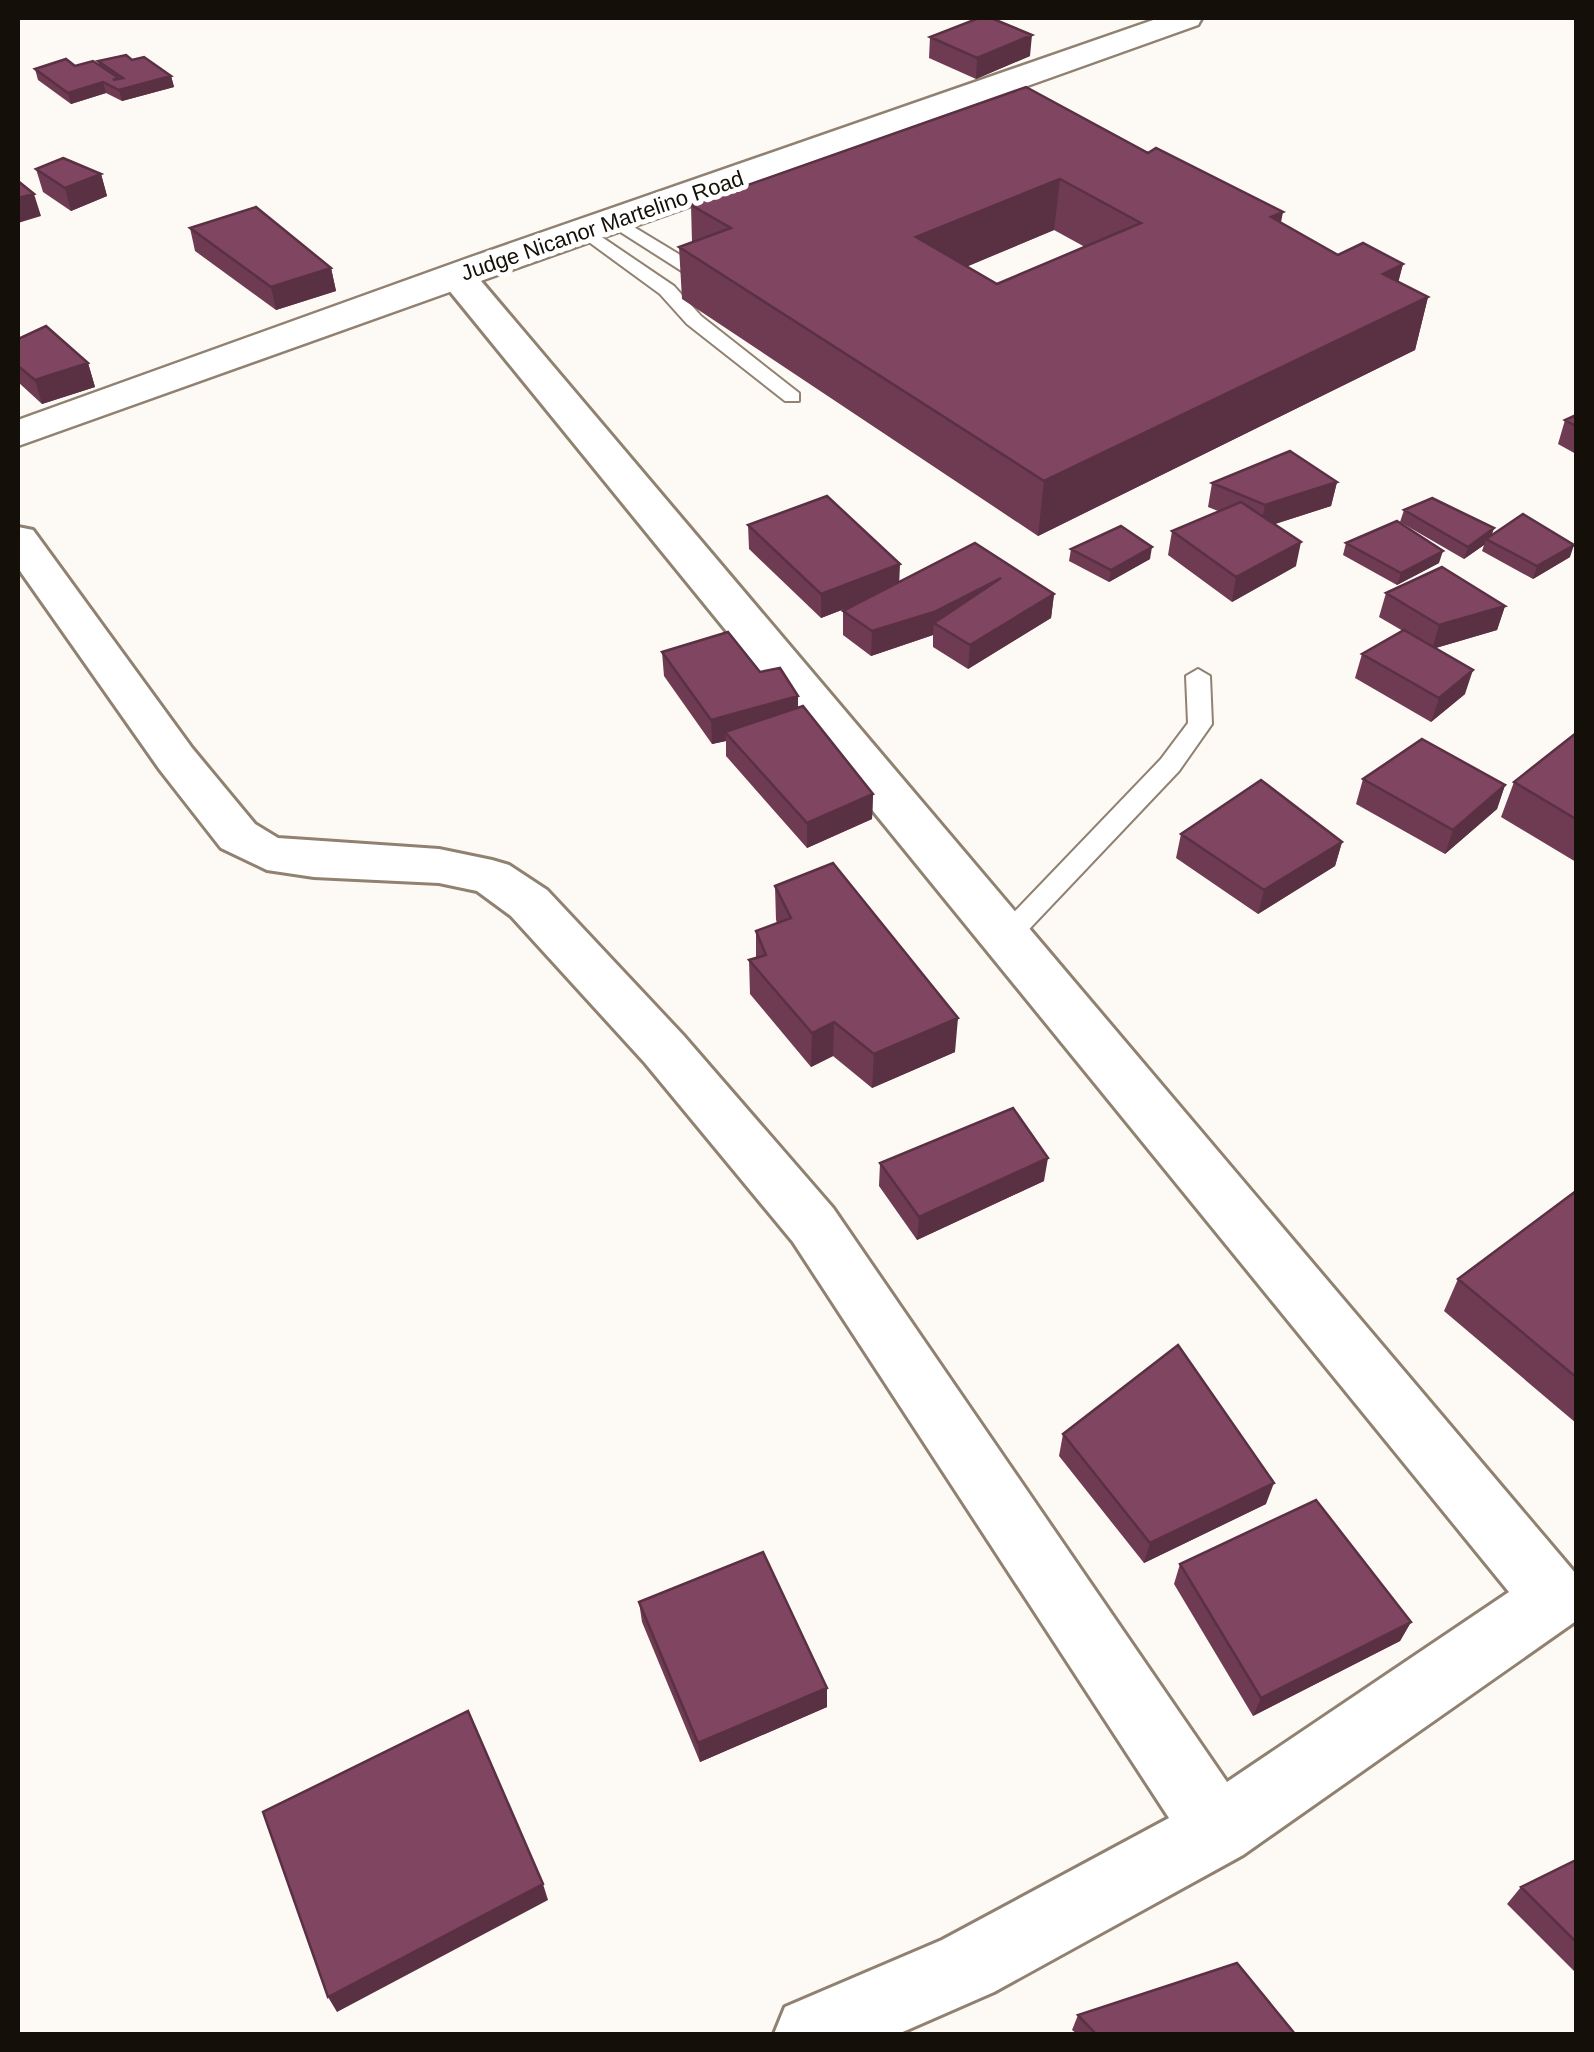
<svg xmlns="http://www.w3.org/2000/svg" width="1594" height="2052" font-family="Arial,sans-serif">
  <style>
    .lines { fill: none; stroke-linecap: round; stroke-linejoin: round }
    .service-casing { stroke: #908170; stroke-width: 4 }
    .minor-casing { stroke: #908170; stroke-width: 6 }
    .secondary-casing { stroke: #908170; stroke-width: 5 }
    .service { fill: #fff; fill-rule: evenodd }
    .minor { fill: #fff; fill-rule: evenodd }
    .secondary { fill: #fff; fill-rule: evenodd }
    .wall { fill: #6e3b53; fill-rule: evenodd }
    .shaded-wall { fill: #5a3043 }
    .building { fill: #804560; stroke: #5a3043; stroke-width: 2.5; fill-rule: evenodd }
    .labels { text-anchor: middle; stroke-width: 10; stroke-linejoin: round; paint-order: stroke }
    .far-street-label { font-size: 22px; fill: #150f09; stroke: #fff }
  </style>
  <rect width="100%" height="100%" fill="#fdf9f5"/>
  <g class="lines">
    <g class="service-casing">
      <path id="service" d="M614,215l91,55 9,16 -2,4h-14l-7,-13 -83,-53 -3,-4z
        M584,225l90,61 27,30 98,77v8h-14l-98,-77 -27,-30 -82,-60v-8z
        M1198,669l12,7 2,48 -33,47 -164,173h-18l-4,-7 4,-7 164,-171 27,-36 -2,-47z"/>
    </g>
    <g class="minor-casing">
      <path id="minor" d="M457,265l13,3 1106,1306v47l-333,234 -249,137 -96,42h-124l11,-27 157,-67 227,-122 -376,-576 -148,-179 -134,-147 -34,-25 -38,-8 -125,-6 -47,-7 -46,-22 -61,-78 -142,-202v-41l15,3 159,218 63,76 23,14 161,11 53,11 17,5 38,25 136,145 150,173 394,574 282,-190 -1065,-1308 -5,-8 5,-8z"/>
    </g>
    <g class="secondary-casing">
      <path id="secondary" d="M1159,18h43l-4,7 -1180,421v-26l450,-162z"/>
    </g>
    <use href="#service" class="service"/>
    <use href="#minor" class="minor"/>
    <use href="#secondary" class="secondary"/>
  </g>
  <path class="wall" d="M930,37l100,19 -54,23 -47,-21z
    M132,60l39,16 3,11 -52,14 -16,-8 -35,11 -33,-24 -3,-11 64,-4 -1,-4z
    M1026,87l255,136 57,32 65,9 -5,17 30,16 -13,53 -377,186 -356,-237 -3,-52 13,-5 -1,-37zM1054,230l31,17 -88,37 -30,-18z
    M36,169l65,5 6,22 -36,15 -28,-19z
    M190,228l141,40 5,23 -60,19 -81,-59z
    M18,339l70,24 7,24 -53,17 -24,-22z
    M1576,415v39l-18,-10 7,-24z
    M1337,482l-6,24 -57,18 22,42 -64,36 -64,-47 4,-24 46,-20 -10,-4 4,-24z
    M1404,510l88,25 78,22 -37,22 -51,-28 2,-6 -20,14 -64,-37z
    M748,525l151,57 155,12 -3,24 -83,51 -35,-22v-12l-62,21 -28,-21v-24l9,-5 -31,12 -72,-69z
    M1346,543l93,20 -42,22 -54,-30z
    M1071,549l79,10 -41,23 -40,-21z
    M1386,593l119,13 -8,24 -61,18 29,46 -34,28 -76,-44 7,-24 41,-23 -24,-14z
    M662,652l98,20 38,36 75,86 -1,25 -65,29 -81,-92v-15l-14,3 -48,-68z
    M1576,733v129l-75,-45 13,-35z
    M1363,779l142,6 -8,24 -52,45 -89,-50z
    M1181,834l161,8 -7,24 -77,48 -82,-56z
    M775,886l180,166 -83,36 -39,-32 -22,11 -61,-73 -1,-34 7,-2v-27l21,-8 -1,-3z
    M880,1163l164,18 -127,59 -38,-54z
    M1576,1191v232l-132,-112 14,-32z
    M1063,1434l203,70 -122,59 -85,-107z
    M1180,1564l231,58 -11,19 -147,75 -79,-132z
    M639,1602l188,105 -127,55 -58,-140z
    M1576,1860v113l-69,-69 14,-17z
    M1078,2015l217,19h-218l-5,-4z"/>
  <path class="shaded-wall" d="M1032,35l-2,21 -54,23 1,-21z
    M171,76l3,11 -52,14 -3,-11z
    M103,82l3,11 -35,11 -3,-11z
    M101,174l6,22 -36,15 -6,-23z
    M1060,179l-6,51 -140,59 2,-52z
    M34,194l7,22 -23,7v-25z
    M1283,212l-10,52 -2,-47z
    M1403,264l-13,51 38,-18 -13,53 -377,186 6,-55 339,-207z
    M331,268l5,23 -60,19 -5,-23z
    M88,363l7,24 -53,17 -7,-24z
    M1337,482l-6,24 -71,23 5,-24z
    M1494,528l-4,13 -4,-2 -2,6 -20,14 4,-12z
    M1301,542l-5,24 -64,36 4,-25z
    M1574,545l-4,12 -37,22 4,-13z
    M1152,547l-2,12 -41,23 2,-12z
    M1443,551l-4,12 -42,22 4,-12z
    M900,564l-1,24 -78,30v-24z
    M1001,578l-67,45 -1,12 -62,21 1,-25z
    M1054,594l-3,24 -83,51 2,-24z
    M1505,606l-8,24 -65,19 7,-24z
    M1473,670l-8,24 -34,28 8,-24z
    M798,696v24l-73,12 1,9 -14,3 -1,-24z
    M1505,785l-8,24 -52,45 8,-24z
    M873,794l-1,25 -65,29v-25z
    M1342,842l-7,24 -77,48 6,-24z
    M958,1018l-3,34 -83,36 2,-34z
    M834,1022l-1,34 -22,11 1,-34z
    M1048,1158l-4,23 -127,59 2,-23z
    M1274,1483l-8,21 -122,59 6,-20z
    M1411,1622l-11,19 -147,75 8,-18z
    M827,1688v19l-127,55 -2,-19z
    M543,1884l5,16 -211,112 -9,-15z"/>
  <path class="building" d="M979,18h12l41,17 -55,23 -47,-21z
    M126,55l6,5 12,-3 27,19 -52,14 -16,-8 -35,11 -33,-24 31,-10 9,7 18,-5 24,16 -4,3 10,-2 -25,-17z
    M1026,87l122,66 8,-5 127,64 -12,5 67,38 25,-12 40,21 -20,10 45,23 -384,184 -365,-234 52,-19 -40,-23zM1060,179l81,44 -144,61 -81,-47z
    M63,158l38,16 -36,14 -29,-19z
    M18,181l16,13 -16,4z
    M256,207l75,61 -60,19 -81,-59z
    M46,326l42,37 -53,17 -17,-14v-27z
    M1576,415v11l-11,-6z
    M1290,451l47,31 -72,23 -53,-22z
    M827,496l73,68 -79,30 -73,-69z
    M1432,498l62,30 -26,19 -64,-37z
    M1241,502l60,40 -65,35 -64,-46z
    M1523,514l51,31 -37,21 -51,-27z
    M1397,521l46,30 -42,22 -55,-30z
    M1121,526l31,21 -41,23 -40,-21z
    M975,543l79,51 -84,51 -36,-22 67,-45 -67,34 -62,19 -29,-20z
    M1442,567l63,39 -66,19 -53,-32z
    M1404,630l69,40 -34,28 -77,-44z
    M728,632l32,40 20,-4 18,28 -87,24 -49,-68z
    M803,706l70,88 -66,29 -82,-91z
    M1576,733v86l-62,-37z
    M1422,739l83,46 -52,45 -90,-51z
    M1261,780l81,62 -78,48 -83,-56z
    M833,863l125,155 -84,36 -40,-32 -22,11 -63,-73 17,-5 -10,-24 35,-13 -16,-32z
    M1013,1108l35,50 -129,59 -39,-54z
    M1576,1191v186l-118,-98z
    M1178,1345l96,138 -124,60 -87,-109z
    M1316,1500l95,122 -150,76 -81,-134z
    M763,1552l64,136 -129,55 -59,-141z
    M468,1711l75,173 -215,113 -65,-185z
    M1576,1860v82l-55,-55z
    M1237,1963l58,71h-199l-18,-19z"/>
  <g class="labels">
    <g class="far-street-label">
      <text transform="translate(602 225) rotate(-19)" y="8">Judge Nicanor Martelino Road</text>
    </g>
  </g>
  <rect width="1594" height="2052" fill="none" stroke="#150f09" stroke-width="40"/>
</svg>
